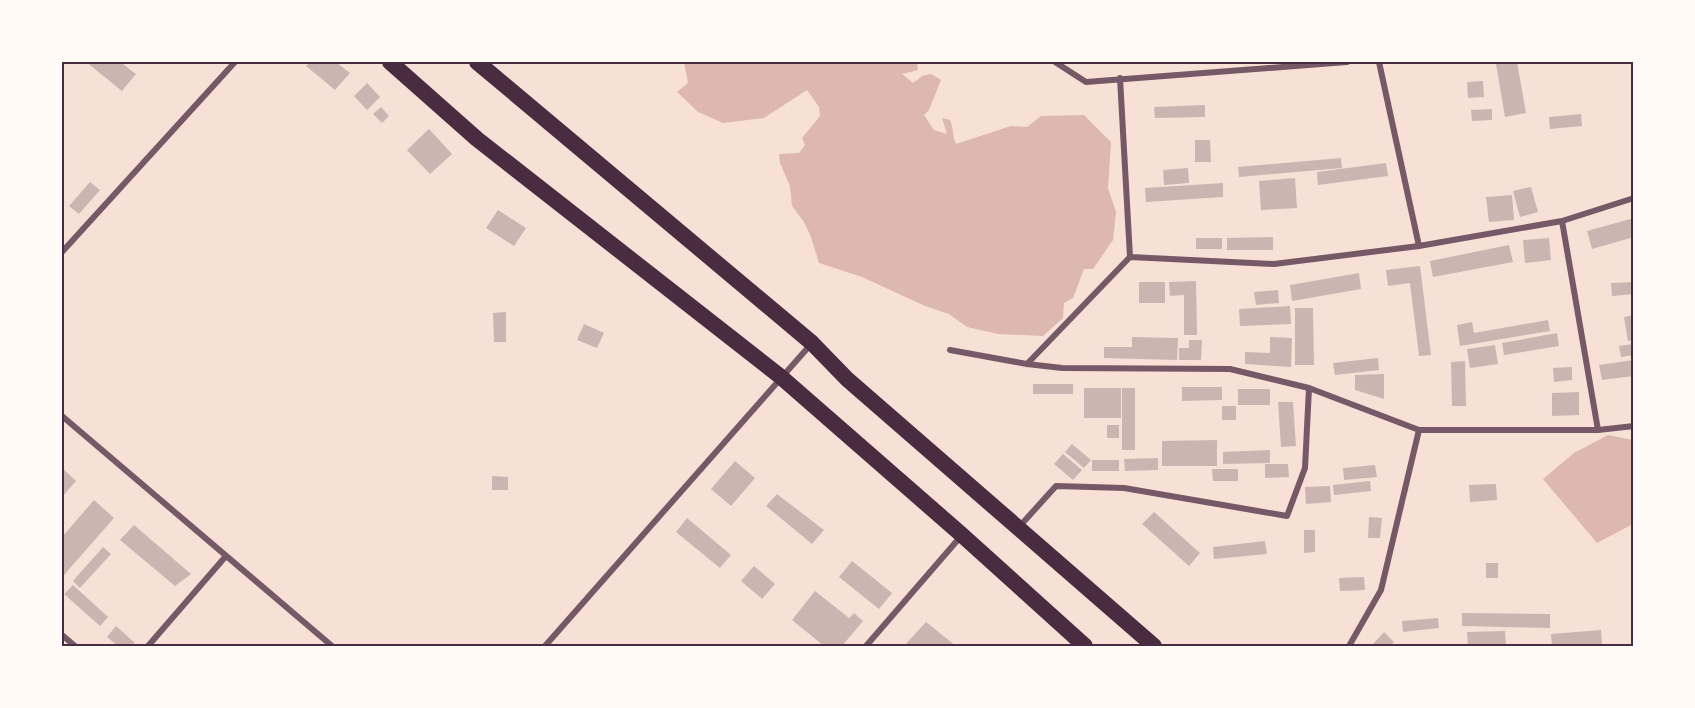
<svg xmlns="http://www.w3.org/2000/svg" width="1695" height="708" font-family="'DejaVu Sans',sans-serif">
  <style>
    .water { fill: #dcb8b0 }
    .building { fill: #ccb4b1 }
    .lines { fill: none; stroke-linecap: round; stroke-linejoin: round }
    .minor { stroke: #755966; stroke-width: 6 }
    .trunk { stroke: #4a2c40; stroke-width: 16 }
    .neatline { fill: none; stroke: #4a2c40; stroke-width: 2 }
  </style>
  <rect width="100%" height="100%" fill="#f7e1d7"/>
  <path class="water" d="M684,62h233l1,8 -16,4 11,9 9,-7 9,-2 10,6 -12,30 -5,5 10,15 13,4 -5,-16 8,2c4,9 2,16 6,24l55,-18 16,1 14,-11 43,-1 27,27 -3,46 8,24 -3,28 -20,29h-9l-11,29 -9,5 -1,15 -20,18 -45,-2 -31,-7 -18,-13 -24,-8 -63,-29 -43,-14 -8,-26 -7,-15 -12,-16 -2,-20 -10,-23 -1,-9 20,-1 6,-8 -3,-7 18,-22 -1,-9 -12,-17 -43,28 -41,5 -25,-11 -21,-20 11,-9z
    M1608,435l25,5v84l-36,19 -54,-64 31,-26z"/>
  <path class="building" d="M86,62h34l16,12 -14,17z
    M310,62h26l14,11 -15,17 -29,-24z
    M1508,62h9l9,51 -21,4 -9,-53z
    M1483,81l1,16 -16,1 -1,-16z
    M367,83l13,14 -13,13 -13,-14z
    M1205,105v12l-50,1 -1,-11z
    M381,107l8,9 -7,7 -9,-9z
    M1492,109v11l-20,1 -1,-11z
    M1581,114l1,12 -32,3 -1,-12z
    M429,129l23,25 -22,20 -23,-24z
    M1195,140h15l1,22h-16z
    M1341,158l1,10 -103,9 -1,-10z
    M1386,163l2,13 -70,9 -1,-13z
    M1188,168l1,15 -25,2 -1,-15z
    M1295,178l2,30 -36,2 -2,-29z
    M90,182l10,8 -21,24 -10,-8z
    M1223,183v14l-77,5 -1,-14z
    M1531,187l7,25 -18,5 -7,-26z
    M1512,195l2,25 -25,2 -3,-25z
    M498,210l28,18 -12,18 -28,-18z
    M1634,218v19l-42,12 -5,-18z
    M1273,237v13h-46v-12z
    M1196,238h26v11h-26z
    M1549,238l2,22 -26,3 -2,-23z
    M1509,245l4,17 -80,15 -3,-16z
    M1420,266l11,89 -12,1 -9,-73 -22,3 -2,-16z
    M1359,273l2,16 -69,12 -2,-16z
    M1196,281l1,54h-13v-40l-14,1 -1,-14z
    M1139,282h26v21h-26z
    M1634,282v12l-22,2 -1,-13z
    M1278,290l1,13 -23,2 -2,-13z
    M1290,306l1,18 -51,2 -1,-17z
    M1295,308h18l1,57h-19z
    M506,312v30h-12l-1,-29z
    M1634,315v25l-6,1 -4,-24z
    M1548,320l2,11 -90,15 -3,-21 15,-3 2,11z
    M584,324l20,9 -7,15 -20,-8z
    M1557,333l2,13 -55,9 -2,-12z
    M1132,337l46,1 -1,22 -73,-2v-11h28z
    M1270,337l22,1 -1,29 -46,-3v-12l25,1z
    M1189,340h13l-1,20h-22v-12h10z
    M1634,344v11l-13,2 -2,-11z
    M1495,345l3,19 -28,4 -3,-19z
    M1378,358l1,12 -44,5 -2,-12z
    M1634,360v16l-32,4 -3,-15z
    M1465,361l1,45h-14l-1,-44z
    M1572,367v13l-18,2 -1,-14z
    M1384,374v25l-29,-9v-15z
    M1033,384h40v10h-40z
    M1182,387h40v13l-40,1z
    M1084,388h37v30h-37z
    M1122,388h13v62h-13z
    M1238,389h32v16h-32z
    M1579,392v23l-27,1v-23z
    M1278,402h15l3,44 -15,1z
    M1222,406h14v14h-14z
    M1107,425h12v13h-12z
    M1217,440v26h-55v-25z
    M1072,444l19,16 -7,8 -19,-16z
    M1270,450v13l-47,1v-12z
    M1063,454l19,16 -9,10 -19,-16z
    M1158,458v12l-33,1 -1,-12z
    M1092,460h27v11h-27z
    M735,461l20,17 -24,28 -20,-17z
    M1265,464h23l1,13 -24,1z
    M1375,465l2,12 -33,3 -1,-12z
    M62,468l14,13 -14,16z
    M1212,469h26v12h-25z
    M492,476l16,1v13h-16z
    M1370,481l1,10 -37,4 -1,-10z
    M1496,484l1,16 -27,2 -1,-17z
    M1330,486l1,16 -25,2 -1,-17z
    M777,494l47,36 -12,14 -46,-38z
    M94,500l20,18 -50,57 -2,-2v-36z
    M1154,512l46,41 -11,13 -47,-42z
    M1369,517l13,1 -2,20h-12z
    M687,518l44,37 -11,13 -44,-36z
    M134,525l57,49 -16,12 -55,-46z
    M1304,530h11v22l-11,1z
    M1265,541l2,13 -53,5 -1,-12z
    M103,547l8,7 -31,34 -7,-7z
    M852,561l40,32 -13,16 -40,-32z
    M1486,563h12v15h-12z
    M754,566l21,18 -13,15 -21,-18z
    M1364,577l1,13 -25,1 -1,-13z
    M73,585l35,32 -8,9 -36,-32z
    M815,591l34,27 5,-5 9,8 -21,25h-18l-32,-26z
    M1462,613l88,1v14l-88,-2z
    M1438,618l1,10 -36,4 -1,-11z
    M926,622l30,24h-52z
    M116,626l19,17 -6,3h-11l-11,-9z
    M1601,630l1,14 -50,2 -1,-12z
    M1505,631l1,15h-38l-1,-14z
    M1384,632l10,10 -4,4h-14l-3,-2z"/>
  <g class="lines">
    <path class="minor" d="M1055,62l31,20 261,-20
      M1379,62l40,184
      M1562,221l36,209
      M62,252l173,-190
      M1130,257l144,7 145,-18 143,-25 72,-23
      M950,350l77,14 35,4 168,1 79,19 110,42h179l36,-4
      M1027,364l103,-107 -10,-179
      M62,416l270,230
      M1019,527l37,-41 68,2 163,28 18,-48 4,-80
      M62,635l13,11
      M148,646l78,-90
      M545,646l267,-303
      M866,646l96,-111
      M1349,646l32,-56 38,-160"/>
    <path class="trunk" d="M390,62l87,77 304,238 181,158 123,111
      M477,62l335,281 35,36 307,267"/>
  </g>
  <rect width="1695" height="708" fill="none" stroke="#fffaf5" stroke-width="126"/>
  <rect x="63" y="63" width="1569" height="582" class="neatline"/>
</svg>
